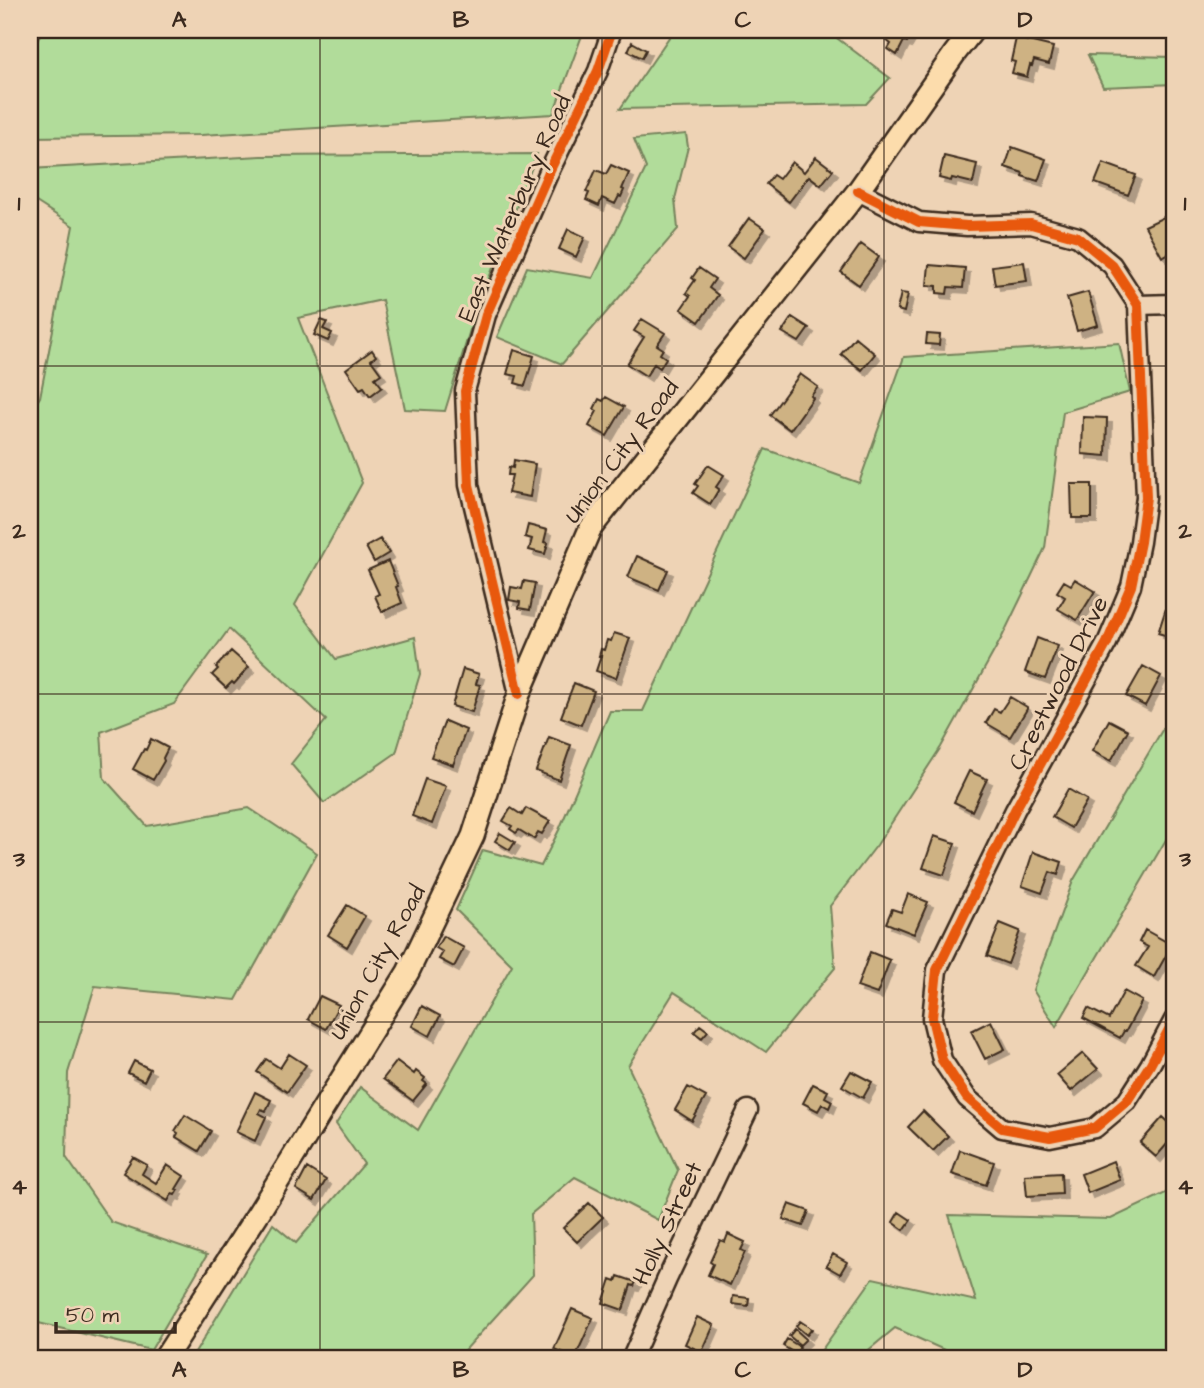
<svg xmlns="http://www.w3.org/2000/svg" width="1204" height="1388" font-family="'Architects Daughter',sans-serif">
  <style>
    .green { fill: #b1dc9a; stroke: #76835c; stroke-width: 2 }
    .building { fill: #ceb283; stroke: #3b2a1e; stroke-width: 2; filter: url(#shadow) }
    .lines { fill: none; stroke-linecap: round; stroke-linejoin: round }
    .minor-casing { stroke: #3b2a1e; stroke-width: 23 }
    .major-casing { stroke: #3b2a1e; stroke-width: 26 }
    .minor { stroke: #eed3b5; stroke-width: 18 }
    .major { stroke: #fcdcac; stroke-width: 21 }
    .cycleway-casing { stroke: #eed3b5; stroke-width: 15 }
    .cycleway { stroke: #e8590c; stroke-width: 10 }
    .grid { fill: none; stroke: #3b2a1e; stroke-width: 2; stroke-opacity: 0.55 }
    .labels { text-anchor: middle; stroke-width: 6; stroke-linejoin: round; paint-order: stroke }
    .street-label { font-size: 24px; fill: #3b2a1e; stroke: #eed3b5 }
    .neatline { fill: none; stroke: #3b2a1e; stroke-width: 2.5 }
    .grid-label { font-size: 23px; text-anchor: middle; font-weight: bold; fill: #3b2a1e }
  </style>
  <defs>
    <filter id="shadow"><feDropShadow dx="5" dy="5" stdDeviation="0" flood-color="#0004"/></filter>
  </defs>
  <rect width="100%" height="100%" fill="#eed3b5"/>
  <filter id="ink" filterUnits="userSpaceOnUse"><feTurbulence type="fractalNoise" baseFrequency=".0143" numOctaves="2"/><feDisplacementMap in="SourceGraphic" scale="14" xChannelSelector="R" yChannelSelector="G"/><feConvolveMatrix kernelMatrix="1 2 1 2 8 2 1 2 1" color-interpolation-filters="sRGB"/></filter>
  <g filter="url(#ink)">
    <path class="green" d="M42,30h542l-31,84 -352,21 -171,2v-80z
      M674,30h166l-6,6 56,42 -24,26 -246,5z
      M1088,55l86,2v27l-71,3z
      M686,134l2,13 -13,52 3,30 -116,135 -65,-27 30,-70 66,11 53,-110 -12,-29z
      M537,154l-63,163 -29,94 -40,-2 -23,-109 -84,18 64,165 -67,122 41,54 79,-22 5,37 -24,79 -72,50 -33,-39 35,-44 -97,-91 -55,75 -73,28 3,46 43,48 102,-18 68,45 -81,147 -141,-14 -27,87 -2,84 45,65 96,33 -56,95 -121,-29v-909l10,-15 33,-171 -43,-28v-29l231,-13z
      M1119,343l11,49 -67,20 -18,136 -43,89 -61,110 -64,98 -47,61 5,62 -69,84 -92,-60 -46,74 50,104 -20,50 -83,-43 -44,37 2,61 -75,83h-266l81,-134 23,19 68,-79 -28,-40 24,-37 58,43 94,-165 -56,-55 27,-60 58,16 18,-36 51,-119h33l122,-262 94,34 45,-126z
      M1174,710v116l-118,201 -23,-37 40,-109z
      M1174,1189v169h-212l-67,-30 -36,30h-43l57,-80 103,23 -27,-86 162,4z"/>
    <path class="building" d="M889,30h25l-7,12 -3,-1 -7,14 -9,-6 3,-5 -5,-4 4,-7 -2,-2z
      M1016,38l37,9 -4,17 -15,-4 -2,6 -2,-1 -3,12 -15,-4 3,-11 -4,-1z
      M632,42l14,8 -4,8 -14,-7z
      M1012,147l34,12 -8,22 -16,-5 1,-3 -18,-6z
      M944,156l33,8 -4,19 -21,-5 -1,3 -12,-3z
      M816,157l17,13 -12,15 -12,-9 -20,26 -23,-18 7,-9 6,4 13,-17 12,10z
      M1103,163l33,12 -8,20 -33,-12z
      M611,165l18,8 -7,16 2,1 -3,7 -2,-1 -4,8 -13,-6 -3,8 -13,-6 3,-7 -3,-1 10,-22 10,4z
      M1166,216l8,15v20l-12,6 -17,-31z
      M749,218l16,11 -21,29 -16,-11z
      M568,229l17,8 -9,20 -17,-8z
      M861,244l18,13 -20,28 -18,-13z
      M1024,262l3,19 -32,4 -3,-19z
      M929,265l36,3 -2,20 -15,-1 -1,7 -10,-1v-7l-10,-1z
      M699,268l16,11 -6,9 9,7 -19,27 -18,-13 9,-13 -4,-3 9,-13 -3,-2z
      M1088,292l10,33 -21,6 -10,-33z
      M901,293l7,1 -4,18 -7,-2z
      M792,317l17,11 -10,14 -17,-10z
      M642,319l23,14 -8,12 6,4 -3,5 6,4 -6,10 -6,-4 -8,12 -19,-12 17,-27 -10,-6z
      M321,320l6,2 -4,7 9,4 -4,8 -14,-6z
      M927,334l13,1 -1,10 -13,-1z
      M855,337l20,17 -13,16 -21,-16z
      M372,350l4,6 -5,4 10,14 -6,4 7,9 -12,9 -6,-9 -4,2 -14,-20z
      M514,350l20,6 -9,30 -10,-3 2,-7 -10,-2z
      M800,374l18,13 -7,9 2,2 -23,32 -20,-15z
      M606,397l18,10 -17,29 -18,-10 8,-15 -3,-2 5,-10 4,2z
      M1083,417l24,1 -1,38 -24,-2z
      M514,460l21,4 -5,33 -22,-4 4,-18h-4l1,-8 4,1z
      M708,465l16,10 -8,12 3,2 -9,15 -17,-11 5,-7 -3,-2z
      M1071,484h21v34h-20z
      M528,525l19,5 -3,12 4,1 -3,11 -16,-4 3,-11 -7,-2z
      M380,539l9,14 -15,9 -8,-15z
      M637,556l31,14 -9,20 -31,-13z
      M388,561l10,25 -2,1 6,16 -20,9 -7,-16 4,-2 -11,-24z
      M1075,579l20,12 -18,29 -19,-11 7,-12 -8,-5 7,-11 7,4z
      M524,581l11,2 -5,27 -11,-2 1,-6 -11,-2 2,-13 11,2z
      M1169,599l5,2v37l-16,-5z
      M614,633l16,5 -14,40 -20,-7 5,-15h-2l2,-7 3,1 3,-10 4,1z
      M1037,638l21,8 -13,33 -20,-7z
      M231,651l18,16 -15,17 -2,-2 -6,6 -14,-13 6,-6 -2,-2z
      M1143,666l18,10 -16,30 -19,-10z
      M463,669l16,5 -3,10 4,1 -8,27 -20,-6z
      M574,683l20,8 -13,34 -20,-8z
      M1010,697l17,10v2l-17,28 -24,-14 8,-14 6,3z
      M1109,720l19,10 -17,31 -19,-10z
      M445,721l21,9 -13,35 -22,-8z
      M549,737l22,8 -12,35 -23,-9z
      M151,739l17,9 -5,10 1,3 -11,19 -20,-11 11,-20 2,1z
      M969,771l18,8 -15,32 -18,-9z
      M425,779l21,7 -14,38 -20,-8z
      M1068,789l19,11 -16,28 -19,-11z
      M511,808l11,7 4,-7 24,13 -8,13 -4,-2 -4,7 -15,-9 -3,3 -6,-4 2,-3 -9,-5z
      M500,833l15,9 -5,8 -15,-9z
      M934,836l21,7 -11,32 -21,-7z
      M1033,852l29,10 -4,13 -8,-3 -8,21 -20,-7z
      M908,894l20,8 -14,32 -28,-11 6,-14 9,3z
      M347,905l18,11 -18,31 -19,-12z
      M1000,923l20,8 -12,33 -21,-8z
      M1145,930l27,15 -18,32 -18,-11 12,-19 -9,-5z
      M443,936l21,12 -10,19 -15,-8 4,-7 -7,-4z
      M870,952l20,8 -13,34 -20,-7z
      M1124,991l18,10 -16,30h-2l-4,7 -37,-20 5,-10 21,11z
      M320,996l19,9 -13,24 -18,-10z
      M422,1006l18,10 -10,20 -18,-10z
      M991,1021l14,28 -20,10 -14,-28z
      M700,1025l8,6 -6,7 -8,-6z
      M1083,1053l15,16 -27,22 -14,-16z
      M289,1054l17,11 -19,27 -30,-20 9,-13 14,9z
      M134,1061l16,8 -6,12 -16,-8z
      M397,1061l17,13 2,-3 9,7 -2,3 4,3 -14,17 -30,-22z
      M851,1071l21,11 -9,16 -21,-12z
      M813,1084l15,7 -3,6 7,4 -3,7 -7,-4 -4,7 -15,-8z
      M688,1087l18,10 -14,24 -17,-11z
      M255,1092l16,8 -5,11 -5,-2 -2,4 7,4 -11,24 -19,-9z
      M923,1111l25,25 -15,15 -25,-24z
      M185,1115l26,16 -12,20 -23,-14 2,-4 -3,-2z
      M1163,1117l11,10v9l-18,21 -16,-14z
      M960,1150l34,12 -8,23 -34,-11z
      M133,1157l14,8 -5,9 14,9 11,-18 17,11 -8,13 2,1 -3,5 -3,-1 -4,7 -45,-28z
      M1113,1161l7,19 -32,13 -7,-19z
      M307,1168l19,12 -12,20 -18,-11z
      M1061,1173l1,21 -35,2 -2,-21z
      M589,1203l14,14 -26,25 -14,-14z
      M789,1204l20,7 -6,15 -20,-7z
      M899,1212l12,8 -7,10 -11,-8z
      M728,1234l17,8 -4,8 4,2 -15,33 -22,-10 5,-11 -3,-2 10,-22 5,2z
      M833,1254l14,8 -7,12 -14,-8z
      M618,1276l18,6 -2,4 -3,-1 -8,25 -20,-7 8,-24 5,2z
      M733,1296l16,2 -1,8 -16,-2z
      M572,1309l21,9 -18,40 -21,-9z
      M697,1317l17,8 -12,27 -17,-8z
      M800,1321l12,8 -5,6 -11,-9z
      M795,1329l11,10 -6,6 -11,-9z
      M787,1339l13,8 -4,7 -13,-8z"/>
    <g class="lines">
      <g class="minor-casing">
        <path id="minor" d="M858,191l61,31 48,4 64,-2 47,13 34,28 26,40 8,192 -6,45 -9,44 -24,57 -92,167 -78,160 -5,48 10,42 25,38 35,30 48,9 45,-9 32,-27 23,-36 24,-45
          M1138,305l36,-1
          M519,694l-50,-209 -4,-94 21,-76 62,-141 50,-103 14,-41
          M632,1358l35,-79 81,-169"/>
      </g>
      <g class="major-casing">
        <path id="major" d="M165,1358l94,-146 149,-240 65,-136 46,-142 71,-165 268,-338 97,-138 18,-23"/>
      </g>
      <use href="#minor" class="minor"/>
      <use href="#major" class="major"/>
      <g class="cycleway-casing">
        <path id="cycleway" d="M858,191l61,31 48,4 64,-2 47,13 34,28 26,40 8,192 -6,45 -9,44 -24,57 -92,167 -78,160 -5,48 10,42 25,38 35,30 48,9 45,-9 32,-27 23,-36 24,-45
          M519,694l-50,-209 -4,-94 21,-76 62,-141 50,-103 14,-41"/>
      </g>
      <use href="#cycleway" class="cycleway"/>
    </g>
  </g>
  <path class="grid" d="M320,30v1328M602,30v1328M884,30v1328M30,366h1144M30,694h1144M30,1022h1144"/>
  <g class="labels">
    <g class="street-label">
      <text transform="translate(514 208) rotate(-66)" y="8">East Waterbury Road</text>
      <text transform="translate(621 451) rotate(-53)" y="8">Union City Road</text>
      <text transform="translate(1058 683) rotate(-63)" y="8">Crestwood Drive</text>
      <text transform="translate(377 962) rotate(-61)" y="8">Union City Road</text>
      <text transform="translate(667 1223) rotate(-65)" y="8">Holly Street</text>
    </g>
  </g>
  <rect width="1204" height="1388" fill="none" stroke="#eed3b5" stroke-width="77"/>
  <path d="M56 1322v10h119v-10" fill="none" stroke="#3b2a1e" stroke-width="3.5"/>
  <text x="66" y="1322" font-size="21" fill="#3b2a1e" stroke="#eed3b5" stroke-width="5" paint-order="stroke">50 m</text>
  <rect x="38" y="38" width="1128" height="1312" class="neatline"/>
  <g class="grid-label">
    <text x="179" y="27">A</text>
    <text x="461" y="27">B</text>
    <text x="743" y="27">C</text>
    <text x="1025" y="27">D</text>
    <text x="19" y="210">1</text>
    <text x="1185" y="210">1</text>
    <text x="19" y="538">2</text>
    <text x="1185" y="538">2</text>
    <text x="19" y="866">3</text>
    <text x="1185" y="866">3</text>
    <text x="19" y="1194">4</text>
    <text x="1185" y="1194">4</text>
    <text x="179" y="1377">A</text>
    <text x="461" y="1377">B</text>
    <text x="743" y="1377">C</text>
    <text x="1025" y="1377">D</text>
  </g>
</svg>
